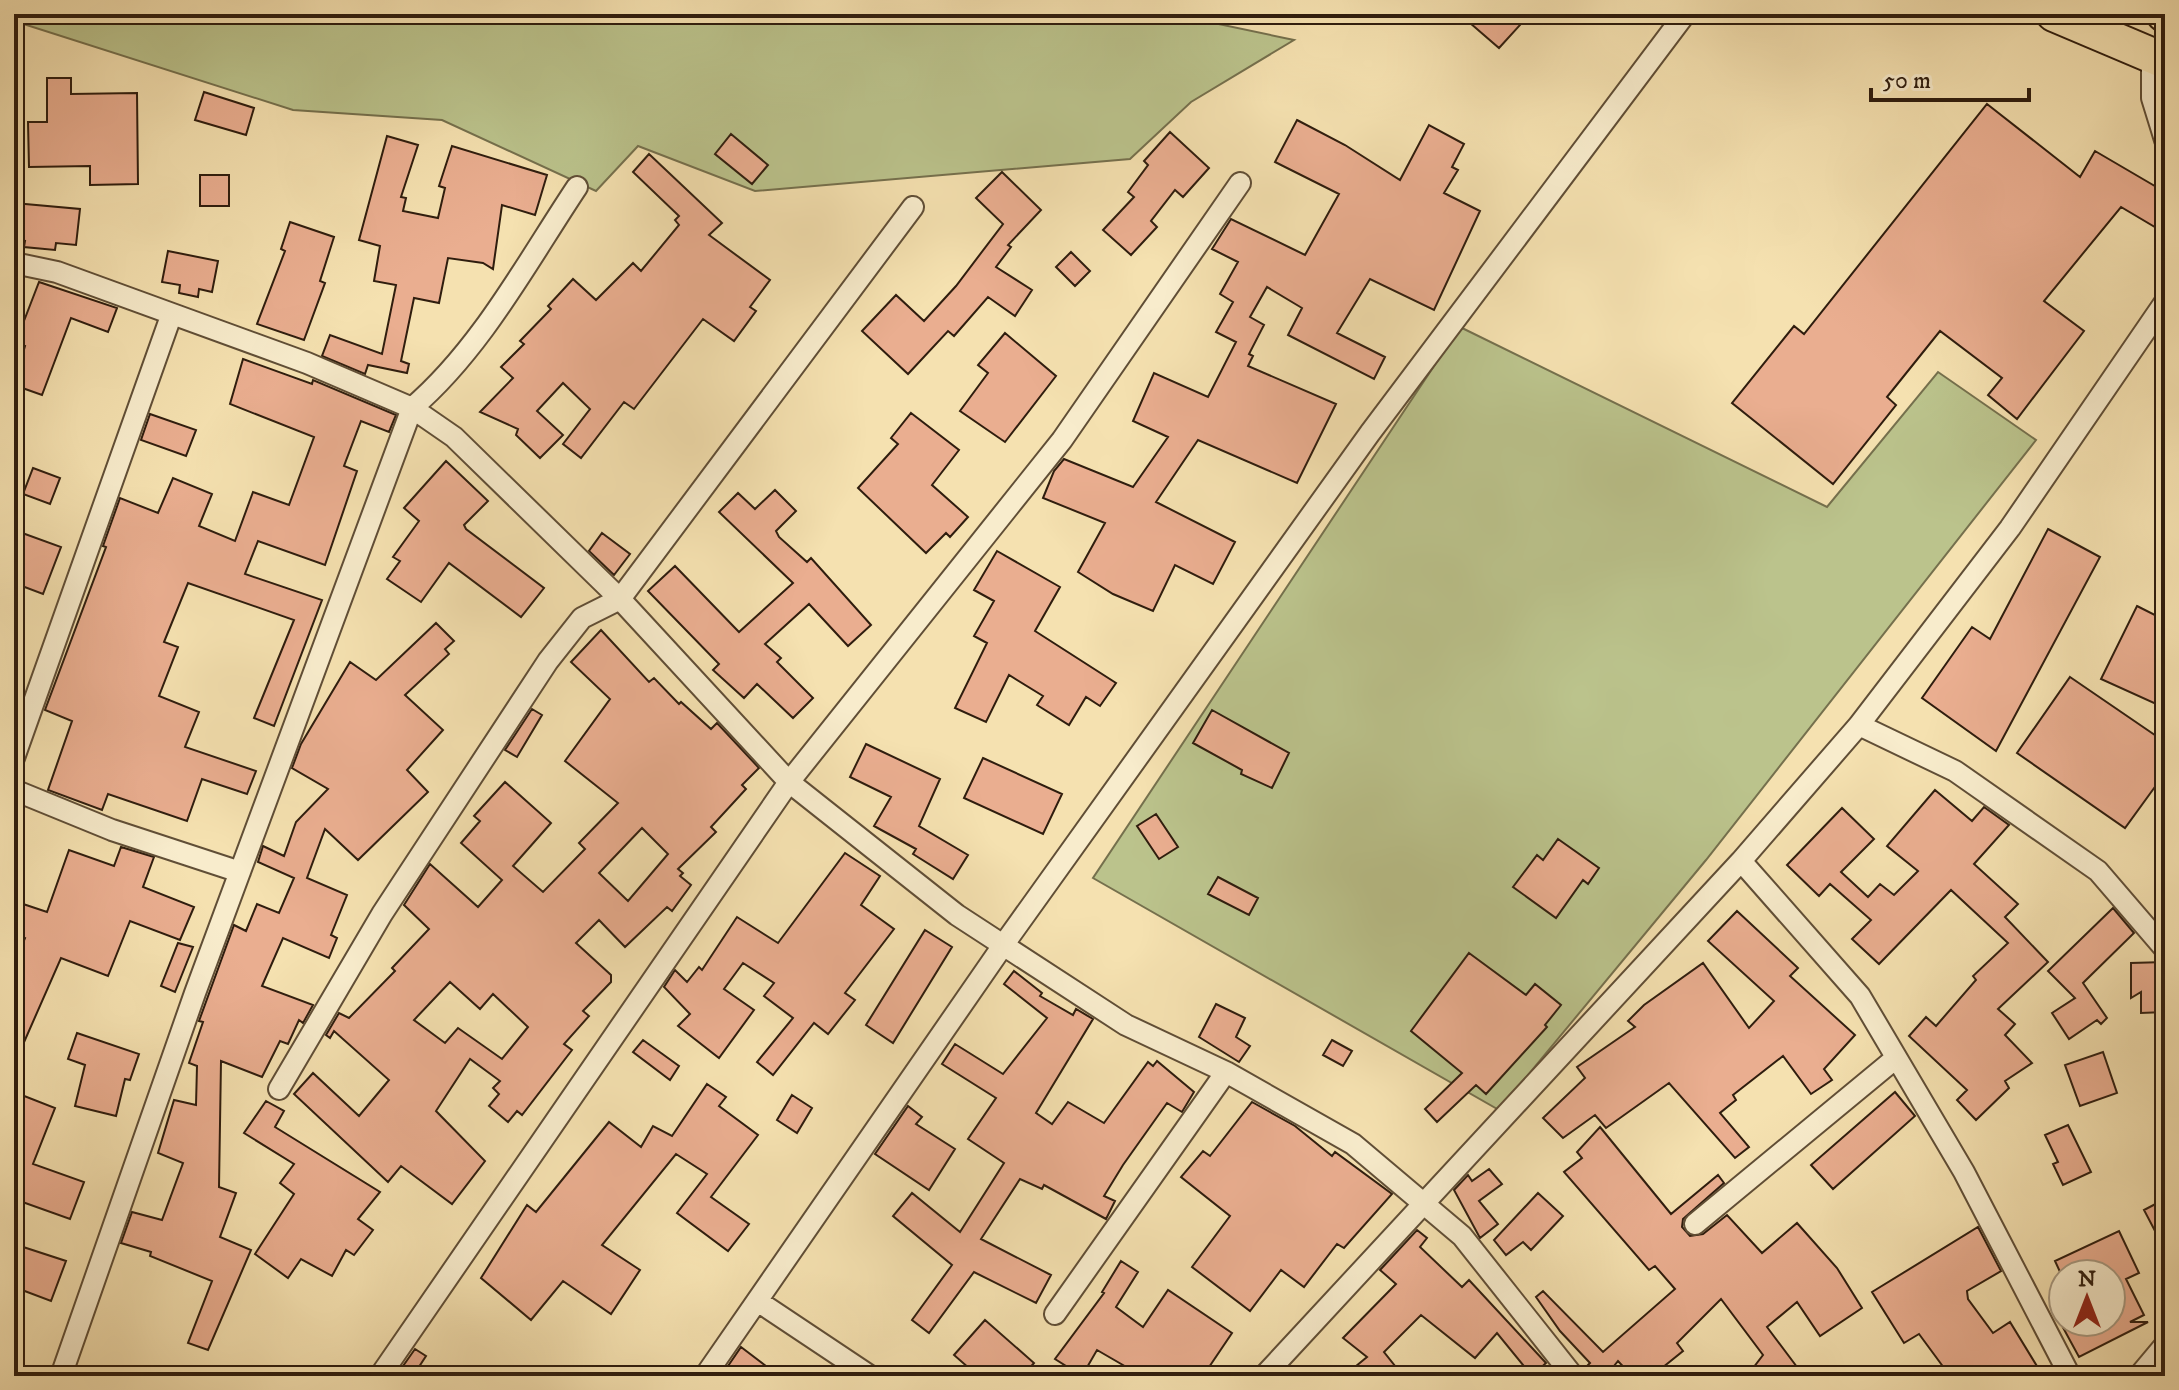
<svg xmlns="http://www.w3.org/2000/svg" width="2179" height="1390" font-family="'IM FELL DW Pica',serif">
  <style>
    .green { fill: #bbc38c; stroke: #75704d; stroke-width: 2 }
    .building { fill: #eaae90; stroke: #2f1d0e; stroke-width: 2; fill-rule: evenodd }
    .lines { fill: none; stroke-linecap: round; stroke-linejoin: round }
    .minor-casing { stroke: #604e36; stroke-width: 24 }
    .trunk-casing { stroke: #2f1d0e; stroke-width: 38 }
    .minor { stroke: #f8eccc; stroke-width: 20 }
    .trunk { stroke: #f5e1b0; stroke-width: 34 }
  </style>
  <rect width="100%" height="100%" fill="#f5e1b0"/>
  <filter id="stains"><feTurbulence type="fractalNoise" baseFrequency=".0025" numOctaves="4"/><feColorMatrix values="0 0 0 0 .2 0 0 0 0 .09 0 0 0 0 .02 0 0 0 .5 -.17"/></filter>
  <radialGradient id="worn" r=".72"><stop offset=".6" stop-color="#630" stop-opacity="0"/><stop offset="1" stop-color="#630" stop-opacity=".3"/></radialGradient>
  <path class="green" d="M14,14h1157l123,26 -103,62 -61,57 -375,32 -117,-45 -42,45 -154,-71 -149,-10 -279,-89z
    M1460,327l367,180 111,-135 98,68 -330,420 -207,250 -406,-232z"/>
  <path class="building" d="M1479,14h51l-31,34 -29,-25z
    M47,78h24v16l66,-1 1,91 -48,1v-19l-61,1 -1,-45h19z
    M204,92l50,16 -8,27 -51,-15z
    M1987,104l93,73 15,-26 70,41v41l-44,-26 -77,94 40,30 -67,88 -29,-24 14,-17 -62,-47 -53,66 9,8 -63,79 -101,-81 62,-77 10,8z
    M1297,120l48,25 55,35 29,-55 35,19 -12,23 6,3 -14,23 36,18 -46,99 -64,-31 -33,54 48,24 -11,22 -86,-44 14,-27 -35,-21 -17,30 14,8 -15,29 4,2 -5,10 88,38 -39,79 -99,-43 -42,62 79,40 -22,42 -38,-19 -22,46 -40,-17 -35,-22 27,-49 -62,-25 11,-27 10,-12 69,28 35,-50 -35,-16 21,-48 54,24 28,-55 -20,-10 17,-30 -13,-8 18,-32 -26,-13 19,-30 74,36 34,-61 -64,-32z
    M1170,132l39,36 -26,29 -8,-7 -24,31 6,6 -26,28 -28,-25 31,-33 -6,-5 20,-27 -4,-4z
    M731,134l37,31 -16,19 -37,-30z
    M387,136l31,9 -17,52 5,1 -3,13 35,7 7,-30 -6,-2 13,-40 95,29 -12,40 -33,-10 -9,64 -10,-6 -35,-5 -9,45 -25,-5 -13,63 8,3 -2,9 -39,-8 -3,9 -43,-18 8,-21 52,19 14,-69 -22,-4 6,-35 -21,-6z
    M649,154l73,69 -13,12 61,45 -20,27 6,4 -22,30 -31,-22 -69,90 -10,-7 -43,56 -18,-14 27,-35 -27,-26 -26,28 26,24 -23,23 -24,-23 2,-6 -38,-17 33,-34 -12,-11 23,-23 -4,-3 31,-32 -3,-3 25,-27 23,21 37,-37 8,8 38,-46 -4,-5 4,-4 -46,-44z
    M1002,172l39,38 -33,35 3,2 -15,20 36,23 -17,26 -27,-19 -34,39 -6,-5 -40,43 -46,-43 34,-36 28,26 32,-35 47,-62 -27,-26z
    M200,175h29v31h-29z
    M14,203l66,6 -4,36 -20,-2 -1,7 -31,-3 1,-6 -11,-1z
    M290,222l44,15 -14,44 5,2 -21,57 -47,-16 28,-73 -4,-2z
    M168,251l50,10 -6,31 -13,-3 -1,8 -19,-4 1,-8 -18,-3z
    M1071,252l19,19 -15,15 -19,-19z
    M39,282l78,26 -9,24 -37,-14 -29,77 -28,-10 11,-39 -11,-3v-20l8,3z
    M1005,333l51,43 -51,66 -45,-31 28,-38 -10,-8z
    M243,359l69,25 1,-4 83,35 -7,17 -28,-11 -17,45 13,5 -32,94 -67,-24 -13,33 77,26 -48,126 -20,-8 40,-98 -106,-37 -24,59 14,5 -19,49 40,16 -14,35 71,24 -9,23 -45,-15 -15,42 -79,-27 -6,16 -54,-20 24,-69 -27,-11 61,-163 -3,-1 17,-48 38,15 15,-35 39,16 -13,32 36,15 18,-49 36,13 25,-68 -84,-33z
    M911,413l48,37 -27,35 36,32 -18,20 -4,-4 -20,20 -68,-65 40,-44 -7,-6z
    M150,414l46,16 -10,26 -45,-16z
    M446,461l42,40 -24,24 2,4 78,59 -23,29 -72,-54 -28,39 -34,-23 13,-18 -7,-4 26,-36 -15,-13z
    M33,468l27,10 -10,26 -27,-10z
    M775,490l21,21 -20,20 3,6 28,25 4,-4 60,67 -23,21 -39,-42 -44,40 16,14 -4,4 36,36 -20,20 -36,-34 -13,14 -31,-28 6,-6 -71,-73 27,-25 64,66 54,-49 -74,-71 19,-19 17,16z
    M2048,529l52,28 -104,194 -74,-53 50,-71 18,12z
    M14,530l47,17 -18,47 -29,-11z
    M602,533l28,21 -16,21 -25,-24z
    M997,551l63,36 -25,44 81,52 -16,23 -14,-9 -17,28 -32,-20 6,-9 -34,-21 -23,47 -31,-14 32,-65 -13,-7 20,-35 -20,-11z
    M2137,606l28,14v88l-64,-29z
    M436,623l18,18 -9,8 4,5 -44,41 38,35 -36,40 21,22 -70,68 -33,-31 -18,49 40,17 -16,40 6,3 -8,20 -46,-20 -21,48 51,19 -10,18 -4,-3 -11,24 -8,-3 -18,36 -41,-16 -2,126 17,6 -16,44 31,13 -43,100 -20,-7 24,-62 -62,-25 1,-4 -30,-9 11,-31 30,8 21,-57 -25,-10 16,-53 22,5 1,-39 -8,-3 14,-41 -4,-1 35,-96 12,6 11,-27 22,9 15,-35 -36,-16 5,-16 21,10 12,-34 32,-33 -36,-21 9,-24 49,-82 26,18z
    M601,630l48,52 5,-4 25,26 2,-2 30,27 6,-6 42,45 -17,17 4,4 -35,38 5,5 -38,37 5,4 -3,3 11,9 -19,26 -5,-4 -42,40 -26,-27 -23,23 35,32v7l-28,29 6,5 -25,28 8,6 -50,65 -5,-4 -9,11 -19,-16 10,-12 -6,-6 7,-7 -30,-22 -34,52 49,50 -33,43 -51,-38 -13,16 -94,-88 19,-21 46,43 30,-36 -55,-49 -4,7 -4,-3 13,-22 10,5 46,-47 -3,-3 37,-39 -25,-24 26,-41 48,43 24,-27 -41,-37 19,-22 -6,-5 31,-34 46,41 -38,43 30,26 42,-43 -6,-6 39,-40 -53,-42 45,-62 -39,-37zM642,828l26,26 -40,47 -29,-28zM450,982l30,27 13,-15 35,33 -26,32 -44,-31 -13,15 -31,-23z
    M2070,677l95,65v31l-40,55 -108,-75z
    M532,709l10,6 -25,42 -12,-7z
    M1212,710l77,43 -17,35 -31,-14 1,-4 -49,-27z
    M866,744l74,35 -21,47 49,29 -15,24 -40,-25 3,-5 -42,-23 17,-29 -41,-20z
    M983,758l79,36 -19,40 -79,-36z
    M1935,790l37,31 12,-14 25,18 -35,39 44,40 -13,13 43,45 -50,47 17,15 -10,11 27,28 -27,18 4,7 -33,32 -19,-20 10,-10 -58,-54 17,-19 10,9 40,-46 -3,-4 35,-33 -57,-53 -72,74 -27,-25 19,-19 -41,-36 -11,12 -32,-31 55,-57 32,31 -33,33 27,25 12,-13 14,11 24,-24 -31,-25z
    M1156,814l22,33 -19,12 -22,-33z
    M1558,839l41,29 -11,16 -5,-4 -27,38 -43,-31 24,-32 6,5z
    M121,847l33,10 -11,30 51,20 -14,33 -50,-19 -22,55 -47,-18 -47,107v-100l11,-27 -11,-4v-33l33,11 22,-62 45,16z
    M845,853l35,23 -19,29 33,24 -49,64 10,7 -27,34 -14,-11 -41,52 -16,-13 36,-44 -29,-22 10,-13 -31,-20 -19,26 30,21 -35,48 -41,-32 12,-12 -26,-27 11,-17 12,12 12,-15 3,3 35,-53 41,26z
    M1218,877l40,21 -9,17 -41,-21z
    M2113,908l21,25 -51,50 24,35 -6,6 -4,-4 -28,19 -17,-26 23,-15 -27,-27z
    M1737,911l61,57 -8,8 65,59 -31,34 8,11 -21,14 -28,-38 -50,39 3,5 -16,13 29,34 -14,11 -66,-75 -63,45 -11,-13 -32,23 -20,-20 42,-40 -8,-11 58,-40 -7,-6 16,-16 59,-42 46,65 25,-27 -66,-60z
    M925,930l27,17 -59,96 -27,-18z
    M178,943l15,4 -18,45 -14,-6z
    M1469,953l57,42 9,-11 26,21 -16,20 2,2 -61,67 -10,-9 -39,37 -12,-13 37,-36 -51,-42z
    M2165,962v50l-24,1v-21l-10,6v-35z
    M1014,971l28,22 -2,3 33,19 3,-6 17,10 -57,94 16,11 16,-22 36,21 44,-61 5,4 4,-5 37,31 -12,20 -15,-9 -44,62 -19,31 11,5 -9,18 -62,-34 -2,4 -22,-10 -39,60 70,36 -15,28 -62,-31 -45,61 -17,-13 40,-55 -59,-49 19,-23 48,39 44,-69 -36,-24 28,-41 -54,-34 13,-20 48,30 44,-56 -43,-34z
    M1216,1004l29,14 -9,19 14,9 -11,16 -40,-25z
    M77,1033l62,21 -9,26 -5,-1 -9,37 -41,-10 10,-41 -17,-6z
    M643,1040l36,26 -9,14 -37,-28z
    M1332,1040l20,11 -9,15 -20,-11z
    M2103,1052l14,41 -37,13 -15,-41z
    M707,1084l19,13 -7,9 39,29 -47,62 38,27 -21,27 -51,-38 30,-39 -31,-20 -74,91 38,25 -29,44 -48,-33 -32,39 -50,-42 46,-73 9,7 73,-90 32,25 12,-21 19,10z
    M14,1092l41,16 -22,56 51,18 -14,37 -56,-20z
    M1895,1092l20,24 -82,73 -22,-24z
    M792,1095l20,13 -15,25 -20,-13z
    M266,1101l18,10 -9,16 105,65 -22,27 15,11 -19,25 -8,-5 -14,26 -31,-17 -13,19 -33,-24 39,-60 -14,-11 14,-19 -50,-31z
    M1252,1102l43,24 37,30 3,-4 57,42 -48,54 -7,-4 -33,43 -23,-17 -31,41 -58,-44 38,-51 -49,-39 22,-26 7,5z
    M908,1106l14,11 -6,7 39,25 -26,41 -54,-36z
    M2068,1125l23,47 -28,13 -10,-21 5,-2 -13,-27z
    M1600,1127l71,87 47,-39 6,8 -41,36 -1,8 8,9 13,-2 24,-19 35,38 35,-30 40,45 25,40 -42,28 -23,-34 -30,25 30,40 -4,3 4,6h-50l16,-21 -42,-56 -44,44 6,8 -31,25h-20l-14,-15 -12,15 -4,-4 -16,4 -2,-7 6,-6 -30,-32 -24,-34 7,-6 60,61 72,-63 -20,-23 -6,4 -85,-98 18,-14 -5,-6z
    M1489,1169l13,15 -23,17 19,23 -18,14 -26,-48 14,-15 4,6z
    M1538,1193l25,23 -32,34 -8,-8 -17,13 -12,-15z
    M2165,1199v51l-21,-40z
    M1978,1227l23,44 -34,20 1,8 25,34 17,-11 33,54h-93l-31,-42 -15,9 -32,-51z
    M1417,1230l10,8 -7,9 42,40 7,-7 77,83 -14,13 -35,-43 -22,25 -54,-43 -37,37 19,24h-59l23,-19 -24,-19 53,-54 -16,-14z
    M2119,1231l20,42 -13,6 18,36 -14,7h18l-69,35 -19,-35h51v-48h-50l-6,-13z
    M14,1244l52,17 -15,40 -37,-14z
    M1121,1261l17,11 -22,35 27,20 25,-37 64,43 -29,43h-61l-45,-26 -15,26 -27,-17 49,-66 -2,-1z
    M985,1320l49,43 -11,13h-45l-24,-21z
    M741,1347l38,29h-44l-9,-7z
    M415,1349l11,7 -13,20h-17z"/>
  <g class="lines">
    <g class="minor-casing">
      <path id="minor" d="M2152,56v42l13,42
        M14,263l43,9 250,91 105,45 42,29 166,162 169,183 168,133 169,110 100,47 127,72 109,92 111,140
        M1859,725l96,46 143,100 67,78
        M14,758l157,-442
        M14,790l98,40 128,42
        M1741,861l119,135 104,176 106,204
        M279,1089l103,-175 166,-253 34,-43 38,-19 293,-392
        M1695,1224l201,-166
        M759,1302l111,74
        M1055,1314l171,-242
        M61,1376l134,-383 217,-585c69,-59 115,-146 165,-221
        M380,1376l409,-594 273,-342 178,-257
        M705,1376l299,-432 366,-511 315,-419
        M1264,1376l477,-515 118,-136 151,-197 155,-226
        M2139,1376l26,-31"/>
    </g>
    <g class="trunk-casing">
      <path id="trunk" d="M2054,14l111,47
        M2164,14h1"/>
    </g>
    <use href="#minor" class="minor"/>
    <use href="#trunk" class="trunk"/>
  </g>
  <rect width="2179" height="1390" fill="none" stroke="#f5e1b0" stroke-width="48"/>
  <rect x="16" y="16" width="2147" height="1358" fill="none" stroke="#2f1d0e" stroke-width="4"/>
  <rect x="24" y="24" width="2131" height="1342" fill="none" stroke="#2f1d0e" stroke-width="2"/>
  <g transform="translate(2087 1298)"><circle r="38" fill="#f8eccc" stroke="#a89980" stroke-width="2"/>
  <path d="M0-6L14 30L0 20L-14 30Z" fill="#8f2418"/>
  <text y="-12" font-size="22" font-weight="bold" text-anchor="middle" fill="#2f1d0e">N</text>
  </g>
  <path d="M1871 88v12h158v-12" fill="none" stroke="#2f1d0e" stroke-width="4"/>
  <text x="1883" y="88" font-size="24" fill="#2f1d0e" stroke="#f8eccc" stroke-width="6" paint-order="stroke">50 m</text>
  <rect width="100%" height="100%" filter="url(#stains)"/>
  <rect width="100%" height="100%" fill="url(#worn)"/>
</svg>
